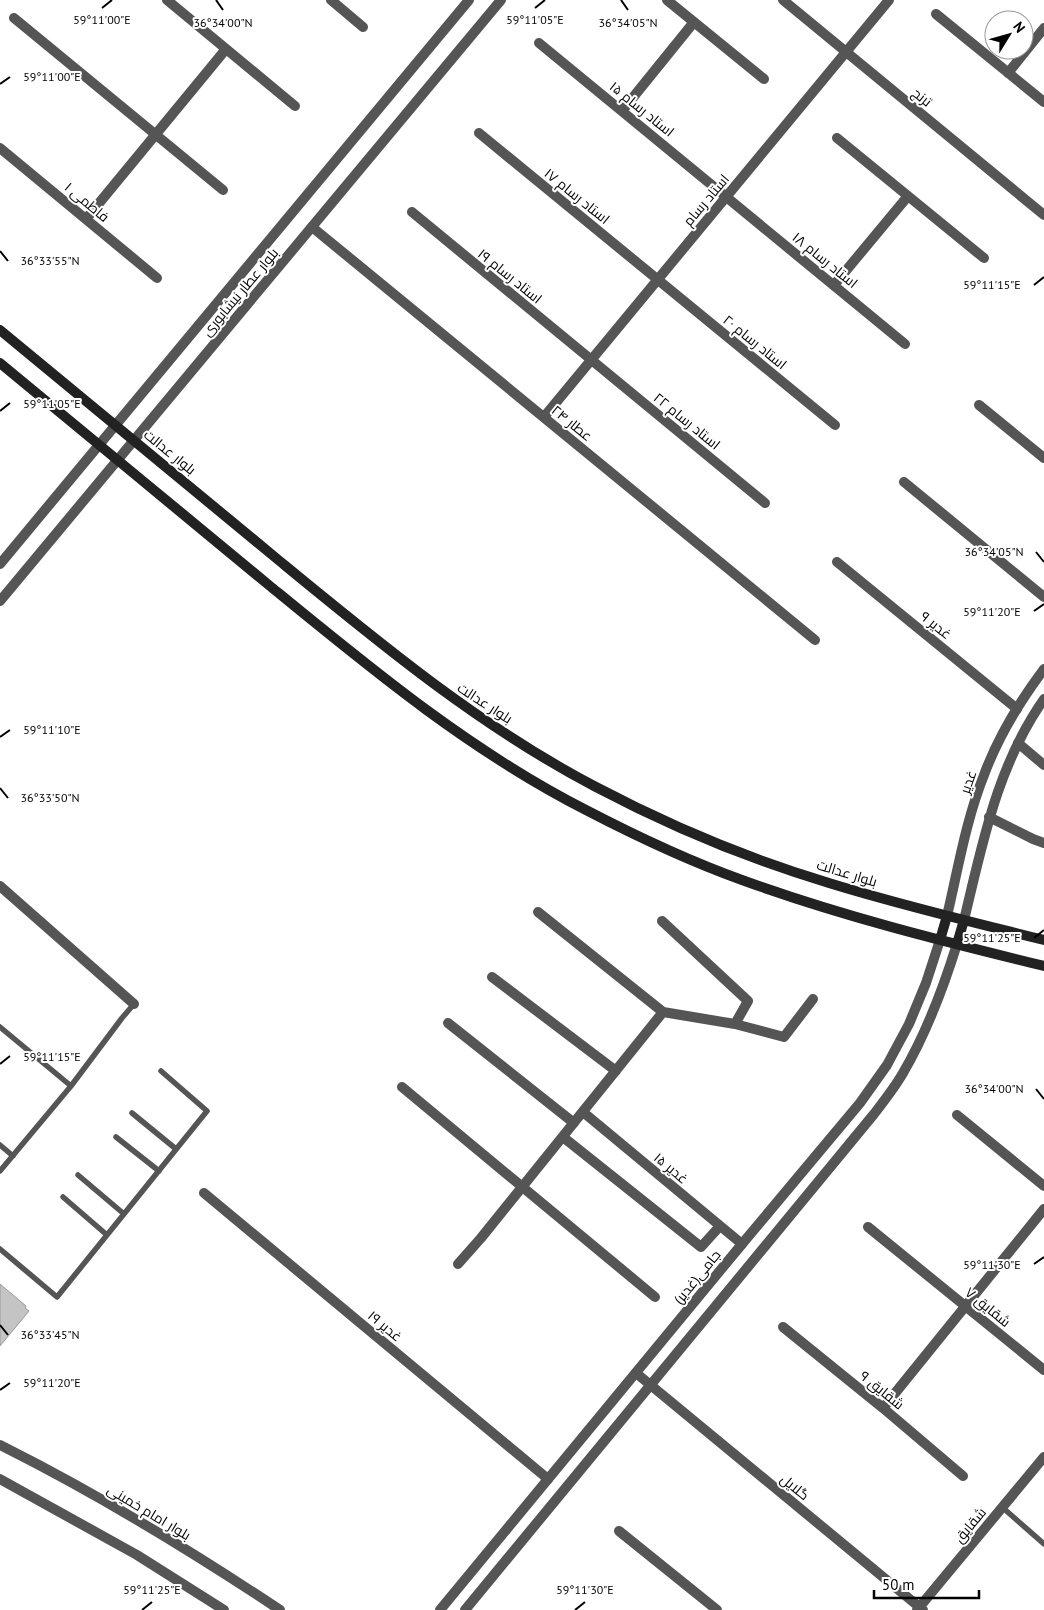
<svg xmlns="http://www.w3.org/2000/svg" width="1044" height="1610" font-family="'PT Sans',Cairo,sans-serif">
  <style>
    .building { fill: #c4c4c4; stroke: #999 }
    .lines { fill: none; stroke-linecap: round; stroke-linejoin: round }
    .service { stroke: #555; stroke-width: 5.5 }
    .minor { stroke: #555; stroke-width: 10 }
    .tertiary { stroke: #555; stroke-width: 10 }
    .secondary { stroke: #222; stroke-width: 10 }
    .ticks { fill: none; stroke: #000; stroke-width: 2 }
    .labels { text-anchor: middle; stroke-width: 4; stroke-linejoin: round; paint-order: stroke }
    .street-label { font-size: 14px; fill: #000; stroke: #fff }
    .ticks-label { font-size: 12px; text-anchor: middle; fill: #000; stroke: #fff; stroke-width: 4; stroke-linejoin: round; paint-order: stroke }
  </style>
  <rect width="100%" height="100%" fill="#fff"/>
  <path class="building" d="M0,1284l26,22 -1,2 4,3 -29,35z"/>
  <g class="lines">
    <path class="service" d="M0,1027l71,59
      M132,1113l44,36
      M116,1137l43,34
      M0,1145l13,11
      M0,1171l71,-85 51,-68 12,-14
      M78,1175l46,39
      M63,1197l44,38
      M0,1249l57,48 150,-186 -46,-40
      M1002,1507l42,37"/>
    <path class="minor" d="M167,0l128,106
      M331,0l32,27
      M667,0l97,79
      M783,0l261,215
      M936,14l108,88
      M14,18l209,172
      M539,43l366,301
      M1008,73l36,-45
      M622,111l72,-89
      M479,133l356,292
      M837,138l147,120
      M0,148l157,130
      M412,212l353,291
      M86,219l140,-170
      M312,227l503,413
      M834,285l74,-89
      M979,405l65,53
      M544,417l345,-417
      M904,482l140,115
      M837,562l180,147
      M1018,743l26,22
      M989,817l44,22 11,4
      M0,886l134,118
      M662,921l86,80 -13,23
      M492,977l124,94
      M663,1012l72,12 49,13 29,-38
      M448,1023l126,100
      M402,1087l253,210
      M583,1112l159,132
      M957,1115l87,71
      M563,1137l138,110 19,-21
      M204,1193l344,286
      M868,1227l176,143
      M458,1264l23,-26 182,-226 -125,-100
      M783,1327l100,81 80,68
      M636,1373l287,237
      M883,1408l161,-199
      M619,1531l98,79
      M917,1610l127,-153"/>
    <path class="tertiary" d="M0,564l469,-564
      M0,601l501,-601
      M947,916c11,-47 19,-96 37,-141 14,-38 36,-74 60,-106
      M964,920c19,-78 33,-154 80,-221
      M0,1445c96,48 190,105 280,165
      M0,1479l137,76 87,55
      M440,1610l302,-366 118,-141 27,-38 22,-41 17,-41 14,-43
      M465,1610l409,-496c10,-13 21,-27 29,-41 24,-41 40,-84 54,-129"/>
    <path class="secondary" d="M0,330c92,76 184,152 276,228 101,83 203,168 320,229 74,39 153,72 233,96 71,22 143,39 215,57
      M0,363c90,74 180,149 270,223 100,82 200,165 316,224 50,26 103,51 156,70 99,36 200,61 302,86
      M940,940l7,-24
      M957,944l7,-24"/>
  </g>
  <path class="ticks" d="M216,0l7,10M621,0l7,10M102,8l10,-8M535,8l10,-8M0,84l10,-7M0,251l8,10M1034,285l10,-8M0,411l10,-8M1036,552l8,10M1034,611l10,-7M0,737l10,-7M0,788l8,10M1034,938l10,-8M0,1064l10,-8M1036,1089l8,10M1034,1264l10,-7M0,1325l8,10M0,1390l10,-7M142,1610l10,-8M575,1610l10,-8"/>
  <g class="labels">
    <g class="street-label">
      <text transform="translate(922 97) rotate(39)" y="5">ترنج</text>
      <text transform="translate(642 109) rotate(39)" y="5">استاد رسام ۱۵</text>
      <text transform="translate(577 196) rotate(39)" y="5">استاد رسام ۱۷</text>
      <text transform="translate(706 200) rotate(-50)" y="5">استاد رسام</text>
      <text transform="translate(87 202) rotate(40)" y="5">فاطمی ۱</text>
      <text transform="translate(825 260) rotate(39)" y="5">استاد رسام ۱۸</text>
      <text transform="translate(510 276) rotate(39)" y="5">استاد رسام ۱۹</text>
      <text transform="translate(240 292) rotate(-50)" y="5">بلوار عطار نیشابوری</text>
      <text transform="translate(755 342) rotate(39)" y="5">استاد رسام ۲۰</text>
      <text transform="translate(687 421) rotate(39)" y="5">استاد رسام ۲۲</text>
      <text transform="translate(572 423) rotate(39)" y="5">عطار ۲۴</text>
      <text transform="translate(170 452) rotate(39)" y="5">بلوار عدالت</text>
      <text transform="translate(936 625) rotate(39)" y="5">غدیر ۹</text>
      <text transform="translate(485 703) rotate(33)" y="5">بلوار عدالت</text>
      <text transform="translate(968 782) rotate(-71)" y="5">غدیر</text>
      <text transform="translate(847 873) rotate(17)" y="5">بلوار عدالت</text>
      <text transform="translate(671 1168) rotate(40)" y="5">غدیر ۱۵</text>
      <text transform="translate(697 1277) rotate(-51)" y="5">جامی(غدیر)</text>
      <text transform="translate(988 1307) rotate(39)" y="5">شقایق ۷</text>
      <text transform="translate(385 1326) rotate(40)" y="5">غدیر ۱۹</text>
      <text transform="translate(882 1390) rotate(39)" y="5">شقایق ۹</text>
      <text transform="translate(795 1487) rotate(39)" y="5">گلایل</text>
      <text transform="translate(149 1512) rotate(31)" y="5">بلوار امام خمینی</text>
      <text transform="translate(970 1525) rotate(-50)" y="5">شقایق</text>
    </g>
  </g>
  <g class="ticks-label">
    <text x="102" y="24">59°11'00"E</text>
    <text x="535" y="24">59°11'05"E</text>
    <text x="223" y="27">36°34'00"N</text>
    <text x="628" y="27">36°34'05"N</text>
    <text x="52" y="81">59°11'00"E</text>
    <text x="50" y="265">36°33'55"N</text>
    <text x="992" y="289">59°11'15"E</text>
    <text x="52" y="408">59°11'05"E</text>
    <text x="994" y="556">36°34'05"N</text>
    <text x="992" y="616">59°11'20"E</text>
    <text x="52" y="734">59°11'10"E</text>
    <text x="50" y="802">36°33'50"N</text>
    <text x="992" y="942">59°11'25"E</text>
    <text x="52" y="1061">59°11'15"E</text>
    <text x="994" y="1093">36°34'00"N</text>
    <text x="992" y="1269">59°11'30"E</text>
    <text x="50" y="1339">36°33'45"N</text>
    <text x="52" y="1387">59°11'20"E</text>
    <text x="152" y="1594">59°11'25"E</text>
    <text x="585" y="1594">59°11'30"E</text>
  </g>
  <g transform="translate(1009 35) rotate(53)"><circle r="24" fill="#ffffff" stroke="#999999"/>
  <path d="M0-4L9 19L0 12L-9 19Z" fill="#000000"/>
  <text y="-8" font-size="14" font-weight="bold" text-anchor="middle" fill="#000000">N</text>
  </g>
  <path d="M874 1590v8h105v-8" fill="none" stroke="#000000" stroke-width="2.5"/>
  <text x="882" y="1590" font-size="15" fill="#000000" stroke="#ffffff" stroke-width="4" paint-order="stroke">50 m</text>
</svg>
